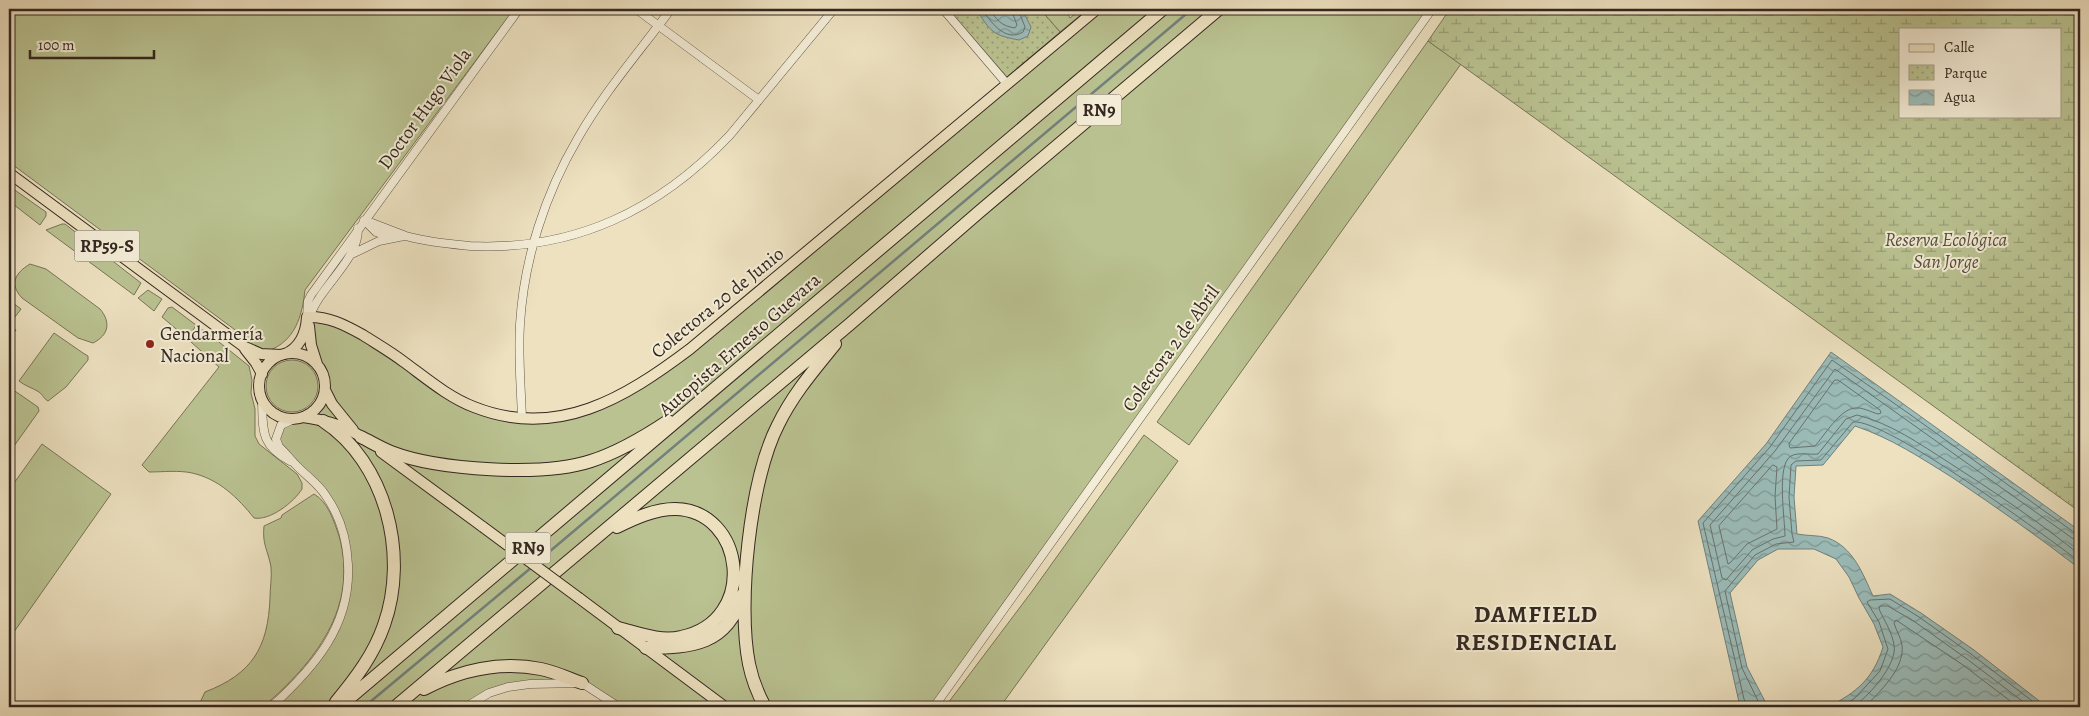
<svg xmlns="http://www.w3.org/2000/svg" width="2089" height="716" font-family="Alegreya,serif">
  <style>
    .grass { fill: #bac291; stroke: #777558 }
    .wetland { fill: url(#wetland-marsh); stroke: #777558; fill-rule: evenodd }
    .park { fill: url(#park-dots); stroke: #777558 }
    .water { fill: url(#water-waves); stroke: #72817c }
    .lines { fill: none; stroke-linecap: round; stroke-linejoin: round }
    .shore { stroke: #68726c; stroke-width: 1 }
    .stream { stroke: #72817c; stroke-width: 2.5 }
    .minor-casing { stroke: #625648; stroke-width: 9 }
    .major-casing { stroke: #342820; stroke-width: 12 }
    .highway-casing { stroke: #342820; stroke-width: 14 }
    .minor { stroke: #f3ecd6; stroke-width: 8 }
    .major { stroke: #ede1c0; stroke-width: 10 }
    .highway { stroke: #ede1c0; stroke-width: 12 }
    .major-bridge-casing { stroke: #342820; stroke-width: 12; stroke-linecap: butt }
    .major-bridge { stroke: #ede1c0; stroke-width: 10 }
    .poi-dot { fill: #8f2418; stroke: #f3ecd6; stroke-width: 2 }
    .labels { text-anchor: middle; stroke-width: 4; stroke-linejoin: round; paint-order: stroke }
    .shield { fill: #f3ecd6; stroke: #6d6357; stroke-width: 1 }
    .shield-label { font-size: 18px; font-weight: bold; fill: #342820 }
    .street-label { font-size: 19px; fill: #342820; stroke: #f3ecd6 }
    .park-label { font-size: 19px; font-style: italic; fill: #564e3c; stroke: #f3ecd6 }
    .poi-label { font-size: 19px; fill: #342820; stroke: #f3ecd6; text-anchor: start }
    .district-label { font-size: 24px; font-weight: bold; letter-spacing: 1px; fill: #342820; stroke: #f3ecd6 }
  </style>
  <defs>
    <pattern id="wetland-marsh" width="20" height="14" patternUnits="userSpaceOnUse" patternTransform="scale(1.25)"><rect width="20" height="14" fill="#bac291"/><path d="M1 5h8M5 5V1M11 12h8M15 12V8" fill="none" stroke="#989e76"/></pattern>
    <pattern id="park-dots" width="8" height="8" patternUnits="userSpaceOnUse" patternTransform="scale(1.25)"><rect width="8" height="8" fill="#bac291"/><path d="M2 2h.1M6 6h.1" fill="none" stroke="#989e76" stroke-width="1.8" stroke-linecap="round"/></pattern>
    <pattern id="water-waves" width="16" height="10" patternUnits="userSpaceOnUse" patternTransform="scale(1.25)"><rect width="16" height="10" fill="#9bbcb9"/><path d="M0 5q4-4 8 0t8 0" fill="none" stroke="#7f9996"/></pattern>
  </defs>
  <rect width="100%" height="100%" fill="#ede1c0"/>
  <filter id="stains"><feTurbulence type="fractalNoise" baseFrequency=".004" numOctaves="4"/><feColorMatrix values="0 0 0 0 .2 0 0 0 0 .09 0 0 0 0 .02 0 0 0 .5 -.17"/></filter>
  <radialGradient id="worn" r=".72"><stop offset=".6" stop-color="#630" stop-opacity="0"/><stop offset="1" stop-color="#630" stop-opacity=".3"/></radialGradient>
  <path class="grass" d="M9,9h505l-209,281c-3,27 -10,51 -37,61l-12,-3 -7,-5 1,-2 -241,-179z
    M1040,9h25l5,9 5,-4 -2,-5h15l-28,23z
    M1097,9h335l-498,698h-315l-37,-24 -74,4 -42,20h-195l44,-44 27,-49 6,-62 -21,-55 -48,-50 -1,-16 16,-12 17,-6 12,-14 2,-19 -8,-16 -7,-48 25,5 99,63 61,30 78,1 86,-43z
    M1428,41l33,23 -272,381 -32,-23z
    M9,186l37,26v4l-6,9 -31,-24z
    M62,224h3l76,59 -7,12 -88,-65z
    M30,264l16,5 54,40c11,13 9,26 -7,34l-15,-5 -56,-40c-13,-14 -7,-25 8,-34z
    M148,290l14,9 -8,12 -16,-13z
    M9,300l12,9 -12,16 7,5 -7,10z
    M172,307l24,18 -8,14 -26,-22 6,-9z
    M201,330h3l45,36 3,14 -1,13 4,16v27l4,8 38,30 5,9v6c-8,13 -32,32 -48,29 -16,-20 -35,-39 -62,-45 -13,-3 -29,-1 -43,-1l-7,-7 77,-98 -28,-25z
    M54,333l29,20 5,3v4l-22,27 -18,14c-5,-3 -5,-6 -9,-9 -6,-4 -14,-6 -20,-11z
    M266 386a26 26 0 1 1 52 0a26 26 0 1 1-52 0Z
    M9,387l29,20 1,4 -30,42z
    M1144,435l34,26 -178,246h-55l88,-117z
    M42,444l69,50 -102,145v-149z
    M314,494c14,8 20,27 25,42 20,72 -24,126 -76,171h-65l7,-15c47,-18 63,-44 65,-94 0,-10 2,-21 1,-31 -3,-17 -9,-22 -7,-41l17,-8 1,-3z"/>
  <path class="wetland" d="M1450,9h630v503l-652,-471zM1900,29h160v87h-160z"/>
  <path class="park" d="M948,9h92l20,23 -53,45z"/>
  <path class="water" d="M976,9h46l9,18 -3,9 -9,4c-27,-5 -28,-8 -43,-31z
    M1831,352l249,179v38c-41,-32 -84,-62 -127,-91 -32,-20 -62,-40 -98,-52l-32,39 -27,1 -2,31 3,37c10,2 22,1 31,4 25,9 35,36 45,58l17,-2 31,19 53,37 73,57h-219c29,-15 45,-28 55,-60l-9,-23 -15,-26 -10,-21 -13,-18 -22,-10h-36l-20,11 -28,33 17,74 21,40h-24l-5,-5 -41,-181 68,-77z"/>
  <g class="lines">
    <path class="shore" d="M982,9c8,12 23,34 41,23l2,-5 -7,-18
      M989,9c8,11 12,17 26,19l2,-3 -6,-16
      M1835,380h3l42,30 1,3 -3,1c-7,-2 -16,-7 -23,-6 -15,1 -31,28 -40,38l-25,2 -1,-4z
      M1773,465l4,2 -2,29 2,33 -30,15 -17,19 -2,1 -9,-38z
      M2080,541l-8,-3 -237,-169 -60,82 -65,74 12,53 4,2 26,-30 21,-11 12,-3c0,-16 -9,-72 6,-80 7,-4 19,-1 27,-2l28,-35 11,-4c33,8 63,29 91,47 45,29 90,59 132,93
      M1747,707l-3,-8 -41,-176 67,-76 62,-87 76,53 167,120 5,1
      M1761,707l-19,-39 -17,-77 30,-36 21,-11 18,-2 -2,-8 -3,-37 2,-32 5,-4 25,-1 32,-38c33,-4 194,115 227,140
      M1839,707l15,-8 26,-28 8,-22 -9,-27 -12,-20 3,-2 20,-1 29,18 52,37 69,53
      M1852,707c15,-8 46,-43 42,-62 -2,-13 -10,-25 -15,-36l1,-3h8l27,16 52,37 63,48
      M1865,707c14,-15 40,-38 37,-62 -1,-7 -6,-15 -8,-22l2,-3 67,45 55,42"/>
    <path class="stream" d="M536,563l656,-554
      M364,707l168,-140"/>
    <g class="minor-casing">
      <path id="minor" d="M636,9l123,91
        M943,9l64,75
        M364,220c14,5 28,11 42,16 20,6 44,8 64,10 105,5 189,-36 260,-111l104,-126
        M365,221l11,11 14,5
        M352,254l27,-13 25,-5
        M310,316c10,-30 49,-56 48,-88
        M307,317l1,-16 3,-6 208,-286
        M262,399c1,31 -2,46 28,62
        M522,419c-1,-32 -4,-63 -2,-95 4,-65 25,-130 58,-186 26,-46 62,-87 93,-129
        M271,707c43,-39 80,-81 77,-142 -1,-24 -8,-49 -22,-69 -8,-13 -21,-21 -31,-32 -6,-6 -10,-12 -16,-17l-3,-8 5,-14 13,-6
        M466,707l23,-14 19,-6 22,-3 52,-1 37,24
        M934,707l498,-698"/>
    </g>
    <g class="major-casing">
      <path id="major" d="M9,173l234,173 18,8 20,1
        M309,326l2,19 6,19
        M245,349l11,14 6,11
        M259 386a33 33 0 1 1 66 0a33 33 0 1 1-66 0Z
        M285,354c16,-7 21,-21 22,-37 21,-1 38,8 56,18 14,9 28,17 41,27 22,16 44,35 70,45 83,33 151,-9 216,-58l407,-340
        M325,390l7,14 21,26
        M303,417c23,3 44,9 63,23
        M381,452l102,75
        M579,598l146,109"/>
    </g>
    <g class="highway-casing">
      <path id="highway" d="M323,421c63,41 86,134 61,204 -10,29 -28,53 -48,77
        M361,437c10,5 20,11 30,15 47,18 152,25 200,9 28,-9 53,-24 77,-40
        M617,527c18,-9 38,-18 58,-18 70,1 84,112 6,128 -21,5 -43,-4 -63,-9
        M646,648c46,-1 81,-2 97,-54
        M424,689c36,-19 77,-28 117,-20 14,3 27,9 41,14
        M339,707l824,-698
        M395,707l455,-383 129,-112 240,-203
        M765,707c-7,-13 -13,-28 -16,-43 -12,-60 1,-185 29,-239 15,-31 36,-55 57,-81"/>
    </g>
    <use href="#minor" class="minor"/>
    <use href="#major" class="major"/>
    <use href="#highway" class="highway"/>
    <g class="major-bridge-casing">
      <path id="major-bridge" d="M483,527l96,71"/>
    </g>
    <use href="#major-bridge" class="major-bridge"/>
  </g>
  <circle class="poi-dot" cx="150" cy="344" r="5"/>
  <g class="labels">
    <g class="shield">
      <rect x="1076.5" y="94.5" width="45" height="31" rx="4"/>
      <rect x="74.5" y="230.5" width="65" height="31" rx="4"/>
      <rect x="505.5" y="532.5" width="45" height="31" rx="4"/>
    </g>
    <g class="shield-label">
      <text x="1099" y="116">RN9</text>
      <text x="107" y="252">RP59-S</text>
      <text x="528" y="554">RN9</text>
    </g>
    <g class="street-label">
      <text transform="translate(424 108) rotate(-54)" y="7">Doctor Hugo Viola</text>
      <text transform="translate(717 302) rotate(-39)" y="7">Colectora 20 de Junio</text>
      <text transform="translate(739 344) rotate(-41)" y="7">Autopista Ernesto Guevara</text>
      <text transform="translate(1170 348) rotate(-54)" y="7">Colectora 2 de Abril</text>
    </g>
    <g class="park-label">
      <text x="1946" y="246">Reserva Ecológica<tspan x="1946" dy="22">San Jorge</tspan></text>
    </g>
    <g class="poi-label">
      <text x="160" y="340">Gendarmería<tspan x="160" dy="22">Nacional</tspan></text>
    </g>
    <g class="district-label">
      <text x="1536" y="622">DAMFIELD<tspan x="1536" dy="28">RESIDENCIAL</tspan></text>
    </g>
  </g>
  <rect width="2089" height="716" fill="none" stroke="#ede1c0" stroke-width="30"/>
  <rect x="10" y="10" width="2069" height="696" fill="none" stroke="#342820" stroke-width="2.5"/>
  <rect x="15" y="15" width="2059" height="686" fill="none" stroke="#342820"/>
  <rect x="1899" y="28" width="162" height="90" fill="#f3ecd6" stroke="#a79e8d"/>
  <rect x="1909" y="44" width="25" height="8" fill="#ede1c0" stroke="#a79e8d"/>
  <text x="1944" y="52" font-size="15" fill="#342820">Calle</text>
  <rect x="1909" y="65" width="25" height="15" fill="url(#park-dots)" stroke="#a79e8d"/>
  <text x="1944" y="78" font-size="15" fill="#342820">Parque</text>
  <rect x="1909" y="90" width="25" height="15" fill="url(#water-waves)" stroke="#a79e8d"/>
  <text x="1944" y="102" font-size="15" fill="#342820">Agua</text>
  <path d="M30 50v8h124v-8" fill="none" stroke="#342820" stroke-width="2.5"/>
  <text x="38" y="50" font-size="15" fill="#342820" stroke="#f3ecd6" stroke-width="4" paint-order="stroke">100 m</text>
  <rect width="100%" height="100%" filter="url(#stains)"/>
  <rect width="100%" height="100%" fill="url(#worn)"/>
</svg>
